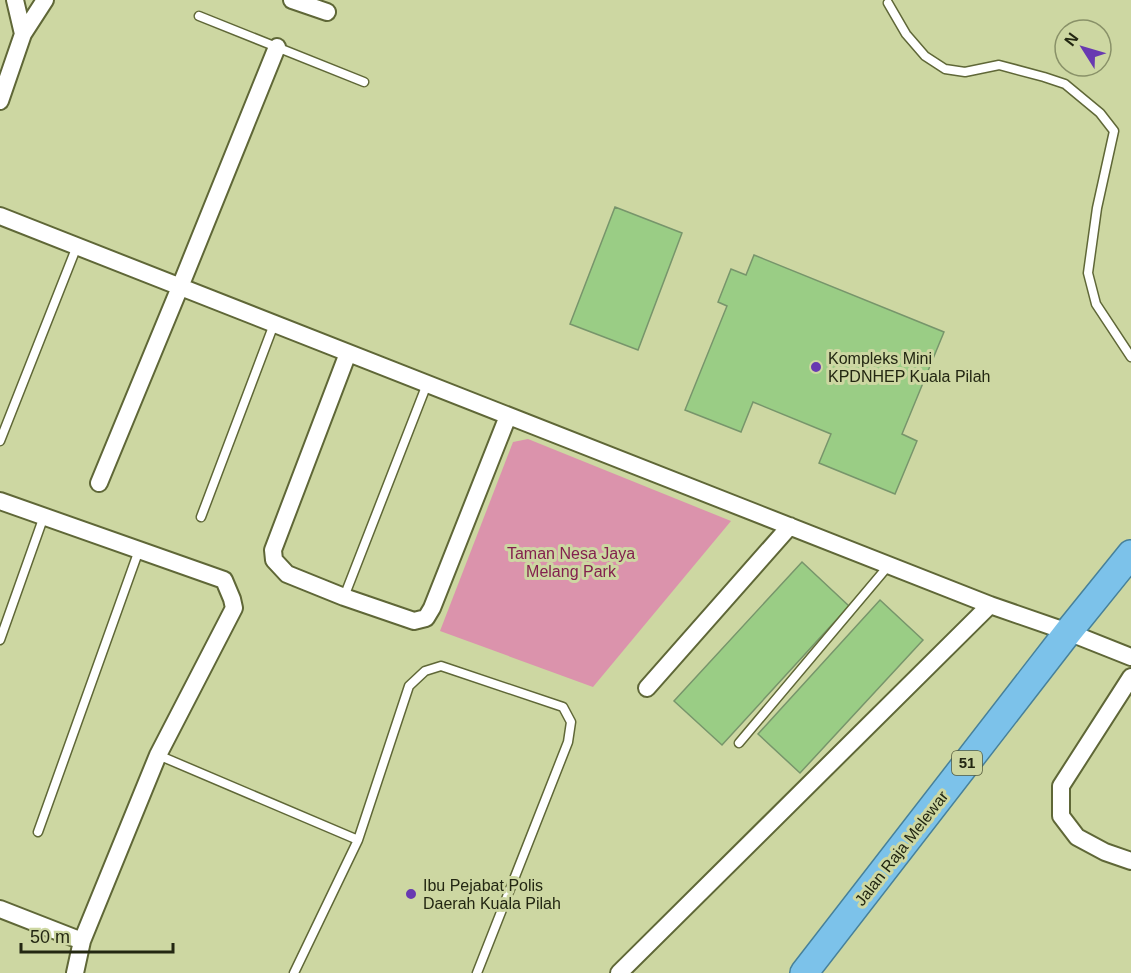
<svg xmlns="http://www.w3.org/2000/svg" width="1131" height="973" font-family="Helvetica,sans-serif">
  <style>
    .green { fill: #db93ac }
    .building { fill: #9acd85; stroke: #77956b; stroke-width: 1.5 }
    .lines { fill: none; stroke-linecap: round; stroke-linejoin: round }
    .service-casing { stroke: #5f6737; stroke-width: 11 }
    .minor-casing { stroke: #5f6737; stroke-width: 20 }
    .trunk-casing { stroke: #47819a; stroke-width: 30 }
    .service { stroke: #fff; stroke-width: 8 }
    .minor { stroke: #fff; stroke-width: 16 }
    .trunk { stroke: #7cc2ea; stroke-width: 27 }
    .poi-dot { fill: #6839b1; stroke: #cdd7a2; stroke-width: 2 }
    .labels { text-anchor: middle; stroke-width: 6; stroke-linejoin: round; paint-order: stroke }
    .shield { fill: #cdd7a2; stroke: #565c3d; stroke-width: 1.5 }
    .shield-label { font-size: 15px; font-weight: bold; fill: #232712 }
    .poi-label { font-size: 16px; fill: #232712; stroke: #cdd7a2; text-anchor: start }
    .park-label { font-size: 16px; fill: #83204e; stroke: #cdd7a2 }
    .street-label { font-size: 16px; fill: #232712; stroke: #cdd7a2 }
  </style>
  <rect width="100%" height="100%" fill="#cdd7a2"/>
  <path class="green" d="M528,439l203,82 -138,166 -153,-56 73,-189z"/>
  <path class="building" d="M615,207l67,26 -44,117 -68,-26z
    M754,255l190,77 -42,102 15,7 -22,53 -76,-31 12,-29 -78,-32 -12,30 -56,-22 42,-104 -9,-4 13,-33 15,6z
    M802,562l47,44 -127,139 -48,-44z
    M880,600l43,40 -123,133 -42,-39z"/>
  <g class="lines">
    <g class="service-casing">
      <path id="service" d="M888,3l18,31 19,22 20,13 20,3 34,-7 45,12 21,7 35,29 14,18 -17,77 -9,65 8,31 35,53
        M199,16l165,66
        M0,441l77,-195
        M201,517l73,-193
        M344,597l83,-213
        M0,640l44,-124
        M739,743l150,-178
        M158,755l200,85
        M38,832l101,-282
        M294,973l64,-133 51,-154 16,-15 16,-5 122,41 8,15 -3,20 -91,231"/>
    </g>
    <g class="minor-casing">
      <path id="minor" d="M15,0l8,34
        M292,0l35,12
        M0,101l23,-67 22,-34
        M0,216l990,389 78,27 63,25
        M348,353l-75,197 1,10 13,14 57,23 70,24 12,-3 6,-10 76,-192
        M99,483l81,-196 97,-240
        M0,501l224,79 8,19 2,9 -76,147 -76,186 -7,32
        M1131,677l-70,109v30l16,21 28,15 26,9
        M647,688l143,-162
        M0,909l82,32
        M619,973l371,-368"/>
    </g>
    <g class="trunk-casing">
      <path id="trunk" d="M804,973l264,-341 63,-78"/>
    </g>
    <use href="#service" class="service"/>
    <use href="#minor" class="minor"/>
    <use href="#trunk" class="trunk"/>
  </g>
  <g class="poi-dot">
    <circle cx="816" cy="367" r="6"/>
    <circle cx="411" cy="894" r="6"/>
  </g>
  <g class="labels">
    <rect class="shield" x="952" y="751" width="30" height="24" rx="4.5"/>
    <g class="shield-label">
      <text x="967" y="768">51</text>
    </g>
    <g class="poi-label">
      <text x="828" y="364">Kompleks Mini<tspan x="828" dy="18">KPDNHEP Kuala Pilah</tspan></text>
      <text x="423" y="891">Ibu Pejabat Polis<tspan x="423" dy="18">Daerah Kuala Pilah</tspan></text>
    </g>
    <g class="park-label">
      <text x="571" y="559">Taman Nesa Jaya<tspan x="571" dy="18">Melang Park</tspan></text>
    </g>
    <g class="street-label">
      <text transform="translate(901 848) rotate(-52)" y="6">Jalan Raja Melewar</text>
    </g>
  </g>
  <g transform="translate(1083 48) rotate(307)"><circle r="28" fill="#cdd7a2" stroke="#899168" stroke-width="1.5"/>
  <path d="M0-4.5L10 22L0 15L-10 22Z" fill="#6839b1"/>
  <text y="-9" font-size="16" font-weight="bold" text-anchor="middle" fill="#232712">N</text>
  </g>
  <path d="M21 943v9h152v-9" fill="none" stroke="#232712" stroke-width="3"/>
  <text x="30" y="943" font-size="18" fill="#232712" stroke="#cdd7a2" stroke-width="4.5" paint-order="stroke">50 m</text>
</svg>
